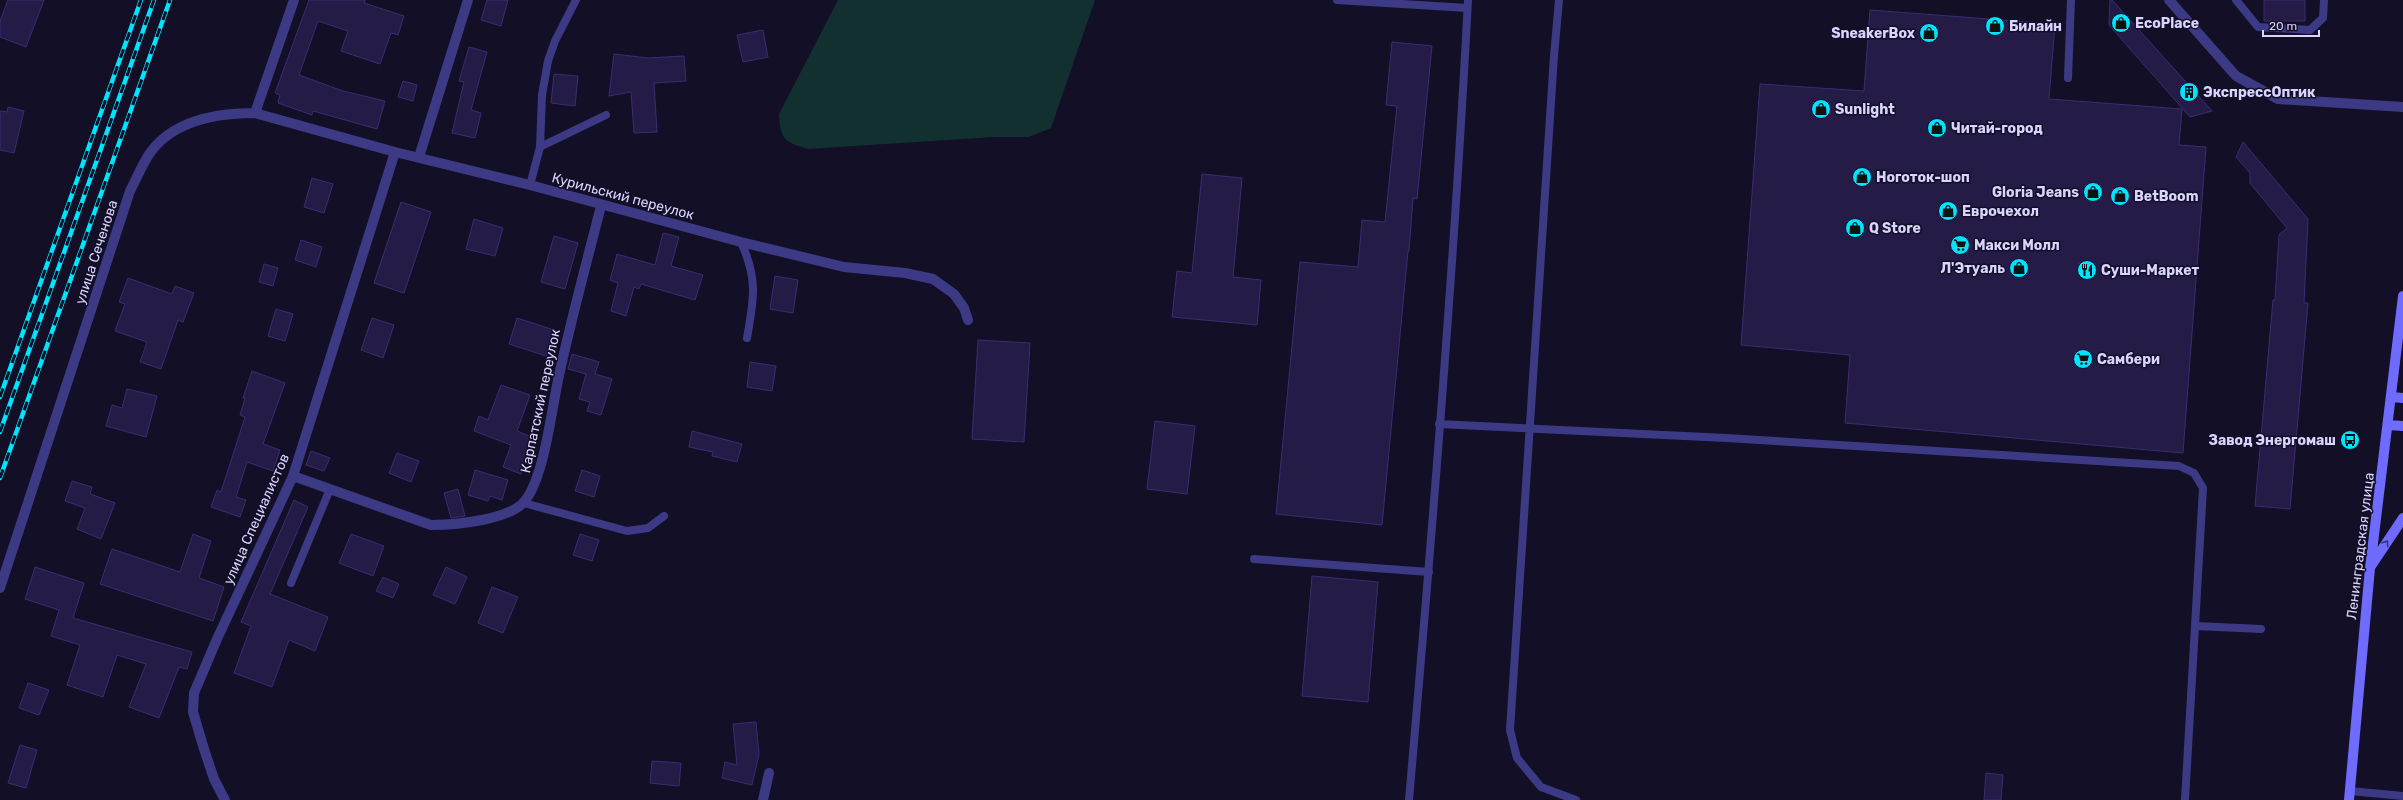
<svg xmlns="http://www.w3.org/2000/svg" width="2403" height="800" font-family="Rubik,sans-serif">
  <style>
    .green { fill: #12302f }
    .building { fill: #241b47; stroke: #3b2d73 }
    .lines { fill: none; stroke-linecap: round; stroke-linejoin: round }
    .lane { stroke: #3d3a85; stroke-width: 8 }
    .street { stroke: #3d3a85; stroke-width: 10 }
    .secondary { stroke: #6f6bff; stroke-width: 10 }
    .rail-casing { stroke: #00e5ff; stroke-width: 4.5 }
    .rail { stroke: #130f26; stroke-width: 3; stroke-dasharray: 9; stroke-linecap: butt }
    .oneway { stroke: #38347d }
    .labels { text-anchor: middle; stroke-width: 3; stroke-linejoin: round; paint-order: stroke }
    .poi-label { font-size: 14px; font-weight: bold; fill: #d9d4ff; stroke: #130f26; text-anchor: start }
    .street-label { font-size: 14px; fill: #d9d4ff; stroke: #130f26 }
  </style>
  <rect width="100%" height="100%" fill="#130f26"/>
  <path class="green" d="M838,0h257l-44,128 -22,9h-35l-186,12c-23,-7 -28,-9 -29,-35z"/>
  <path class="building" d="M8,0h36l-18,47 -26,-10v-16z
    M309,0h56l-1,3 40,13 -6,19 -7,-2 -11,31 -39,-13 7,-20 -30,-10 -19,54 44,16 42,10 -8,28 -64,-18 -1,4 -34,-12 2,-8 -5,-2z
    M487,0h21l-7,26 -20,-6z
    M2110,0h2l100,111 -22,6 -81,-92z
    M2264,0h41v21h-41z
    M1870,10l185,14 -6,75 133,10 -3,36 27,2 -23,306 -338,-30 5,-68 -109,-10 19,-261 104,7z
    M763,30l5,27 -25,5 -6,-27z
    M1392,42l40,4 -15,153 -4,-1 -4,53h-1l-26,274 -106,-11 24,-252 58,5 4,-47 23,2 12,-116 -11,-1z
    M469,47l18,5 -16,58 10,3 -6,25 -23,-5 12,-51 -5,-1z
    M614,54l34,4 36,-2 2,25 -32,2 3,49 -23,1 -3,-41 -22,4z
    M554,74l24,2 -3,30 -24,-3z
    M403,81l14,4 -4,16 -15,-4z
    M8,107l16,4 -10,42 -14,-3v-39l7,1z
    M2243,142l65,77 -4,84h4l-18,206 -35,-3 18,-206h2l4,-65 8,-7 -37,-45v-10l-14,-16z
    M1202,174l40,4 -9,99 28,3 -4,45 -85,-8 5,-46 15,2z
    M312,178l21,6 -9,29 -20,-6z
    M401,202l30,10 -27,81 -30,-10z
    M474,219l29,9 -8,28 -29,-7z
    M663,233l16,4 -8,29 32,9 -8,25 -54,-16 -2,5 -5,-2 -8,29 -15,-5 7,-28 -8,-3 7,-26 38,11z
    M554,236l24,7 -13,46 -24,-7z
    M301,240l21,7 -6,20 -21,-7z
    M264,264l14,4 -5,18 -14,-4z
    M775,276l23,4 -5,33 -23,-4z
    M128,278l44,16 3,-8 19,7 -11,29 -5,-2 -17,49 -21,-7 7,-20 -32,-11 10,-27 -6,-2z
    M276,309l17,5 -8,27 -17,-5z
    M372,318l22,7 -11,33 -22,-8z
    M517,318l37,12 -8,26 -37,-12z
    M978,340l52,3 -6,99 -52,-3z
    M572,354l27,8 -4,12 17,5 -11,36 -14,-4 3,-9 -11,-3 7,-25 -18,-5z
    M750,362l26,4 -4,25 -25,-4z
    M252,371l33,12 -22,61 17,6 -7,21 -26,-9 -11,35 10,3 -6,17 -29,-10 6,-17 4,2 24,-75 -5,-2 5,-17h-2z
    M501,385l29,10 -13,36 15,6 -11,37 -18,-7 8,-22 -37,-14 5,-15 9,4z
    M127,389l30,7 -11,41 -40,-11 6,-21 10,3z
    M1155,421l40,5 -8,68 -40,-5z
    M692,431l50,13 -5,18 -25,-6 1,-4 -24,-5z
    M311,451l19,7 -6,13 -18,-6z
    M397,453l22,8 -8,21 -22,-9z
    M475,470l33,10 -6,20 -12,-4 -2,5 -20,-6z
    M582,470l18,6 -6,21 -19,-6z
    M72,481l20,6 -2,7 25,9 -14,36 -24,-10 8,-21 -20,-7z
    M458,489l7,27 -14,2 -7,-25z
    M294,500l14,7 -38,87 58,23 -13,34 -26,-11 -17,47 -38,-14 17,-47 -10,-4z
    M193,534l18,7 -12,37 25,9 -11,34 -113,-37 12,-35 68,23z
    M351,534l33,12 -11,30 -34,-13z
    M580,534l19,6 -7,21 -19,-6z
    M35,567l49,16 -11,35 119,34 -5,17 -8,-2 -20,51 -30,-11 17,-43 -29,-9 -14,42 -36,-12 13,-40 -29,-9 8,-26 -34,-11z
    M446,567l21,10 -12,27 -22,-9z
    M1312,576l66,6 -10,120 -66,-6z
    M383,577l16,7 -6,14 -17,-7z
    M492,587l26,10 -15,36 -25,-10z
    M28,683l21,7 -10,25 -20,-7z
    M756,722l3,32 -7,31 -30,-7 3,-16 12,3 -4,-41z
    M20,745l17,5 -11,38 -18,-5z
    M652,761l29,2 -2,23 -29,-3z
    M1986,773l17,2 -2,25h-17z"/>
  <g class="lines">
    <path class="lane" d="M1337,0l130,8
      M1559,0l-5,56 -44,674 7,28 24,29 35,13
      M2236,0l22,27 52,3 13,-12 1,-18
      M2068,78l3,-78
      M540,147l66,-32
      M530,185l10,-38 2,-52 6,-34 7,-20 21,-41
      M741,242c17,37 13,57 6,96
      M1439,424l287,14 453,28 15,7 9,15 -18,312
      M524,503l103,28 21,-3 16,-12
      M1254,559l175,13
      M291,583l39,-94
      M2196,626l65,3
      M2350,791l53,5
      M1409,800c23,-266 45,-533 59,-800"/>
    <path class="street" d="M2169,0l67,76 42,23 125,8
      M255,113l140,39 135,33 211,57 103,25 61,6 28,6 21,15 10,14 4,12
      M419,157l49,-157
      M293,476l138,49c24,0 77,-5 93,-23 21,-24 28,-98 36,-131 12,-55 27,-110 41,-165
      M0,588l130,-397c6,-11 11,-24 18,-35 23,-36 68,-43 107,-43l39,-113
      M225,800l-11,-21 -10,-30 -11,-37 1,-19 23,-54 76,-163 102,-324
      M763,800l6,-27"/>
    <path class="secondary" d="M2392,397l11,1
      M2389,425l14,1
      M2371,566l32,-48
      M2349,800l21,-232 33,-272"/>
    <g class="rail-casing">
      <path id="rail" d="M0,397l141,-397
        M0,432l154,-432
        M0,478l170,-478"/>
    </g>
    <use href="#rail" class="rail"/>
  </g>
  <defs><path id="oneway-chevron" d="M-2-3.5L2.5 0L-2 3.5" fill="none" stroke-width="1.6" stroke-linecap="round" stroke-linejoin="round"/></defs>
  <use class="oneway" href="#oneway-chevron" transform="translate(2386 543) rotate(-56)"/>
  <defs>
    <g id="shop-disc" transform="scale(1)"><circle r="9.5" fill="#00e5ff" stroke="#130f26"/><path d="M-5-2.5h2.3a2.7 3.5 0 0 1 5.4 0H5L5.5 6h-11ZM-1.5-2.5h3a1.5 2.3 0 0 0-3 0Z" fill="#111"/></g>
    <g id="building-disc" transform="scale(1)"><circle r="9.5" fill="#00e5ff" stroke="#130f26"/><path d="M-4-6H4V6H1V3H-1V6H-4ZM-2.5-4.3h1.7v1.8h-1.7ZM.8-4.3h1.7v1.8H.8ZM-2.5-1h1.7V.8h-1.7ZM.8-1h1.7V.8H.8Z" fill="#111"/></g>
    <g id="supermarket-disc" transform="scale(1)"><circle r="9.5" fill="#00e5ff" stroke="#130f26"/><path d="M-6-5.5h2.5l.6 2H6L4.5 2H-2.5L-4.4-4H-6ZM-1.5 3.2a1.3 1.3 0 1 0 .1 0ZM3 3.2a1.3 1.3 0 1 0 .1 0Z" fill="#111"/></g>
    <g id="restaurant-disc" transform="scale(1)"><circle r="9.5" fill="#00e5ff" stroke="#130f26"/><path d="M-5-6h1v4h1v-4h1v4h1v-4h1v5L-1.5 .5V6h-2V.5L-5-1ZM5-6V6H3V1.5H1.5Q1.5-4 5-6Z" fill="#111"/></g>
    <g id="bus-disc" transform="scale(1)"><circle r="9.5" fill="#00e5ff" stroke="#130f26"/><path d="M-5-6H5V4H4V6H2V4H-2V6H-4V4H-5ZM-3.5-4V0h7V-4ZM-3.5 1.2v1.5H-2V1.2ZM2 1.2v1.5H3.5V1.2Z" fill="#111"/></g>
  </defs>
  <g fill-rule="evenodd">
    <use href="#shop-disc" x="2121" y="23"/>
    <use href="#shop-disc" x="1995" y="26"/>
    <use href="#shop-disc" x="1929" y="33"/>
    <use href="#building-disc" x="2189" y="92"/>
    <use href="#shop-disc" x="1821" y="109"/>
    <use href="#shop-disc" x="1937" y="128"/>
    <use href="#shop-disc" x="1862" y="177"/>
    <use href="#shop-disc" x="2093" y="192"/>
    <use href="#shop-disc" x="2120" y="196"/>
    <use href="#shop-disc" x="1948" y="211"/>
    <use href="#shop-disc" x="1855" y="228"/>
    <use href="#supermarket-disc" x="1960" y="245"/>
    <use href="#shop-disc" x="2019" y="268"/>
    <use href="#restaurant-disc" x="2087" y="270"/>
    <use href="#supermarket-disc" x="2083" y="359"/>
    <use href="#bus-disc" x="2350" y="440"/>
  </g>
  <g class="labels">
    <g class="poi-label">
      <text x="2135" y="28">EcoPlace</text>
      <text x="2009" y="31">Билайн</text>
      <text x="1915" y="38" text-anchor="end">SneakerBox</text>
      <text x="2203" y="97">ЭкспрессОптик</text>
      <text x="1835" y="114">Sunlight</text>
      <text x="1951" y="133">Читай-город</text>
      <text x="1876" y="182">Ноготок-шоп</text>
      <text x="2079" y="197" text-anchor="end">Gloria Jeans</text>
      <text x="2134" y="201">BetBoom</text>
      <text x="1962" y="216">Еврочехол</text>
      <text x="1869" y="233">Q Store</text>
      <text x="1974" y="250">Макси Молл</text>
      <text x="2005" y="273" text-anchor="end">Л'Этуаль</text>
      <text x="2101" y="275">Суши-Маркет</text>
      <text x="2097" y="364">Самбери</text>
      <text x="2336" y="445" text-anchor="end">Завод Энергомаш</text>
    </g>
    <g class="street-label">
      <text transform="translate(623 196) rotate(15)" y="5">Курильский переулок</text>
      <text transform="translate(96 252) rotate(-72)" y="5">улица Сеченова</text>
      <text transform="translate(540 401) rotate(-78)" y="5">Карпатский переулок</text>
      <text transform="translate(256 519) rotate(-66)" y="5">улица Специалистов</text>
      <text transform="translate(2360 546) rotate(-83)" y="5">Ленинградская улица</text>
    </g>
  </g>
  <path d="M2263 30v6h56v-6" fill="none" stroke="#d9d4ff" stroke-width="2"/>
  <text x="2269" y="30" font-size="12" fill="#d9d4ff" stroke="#130f26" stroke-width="3" paint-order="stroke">20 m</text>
</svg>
